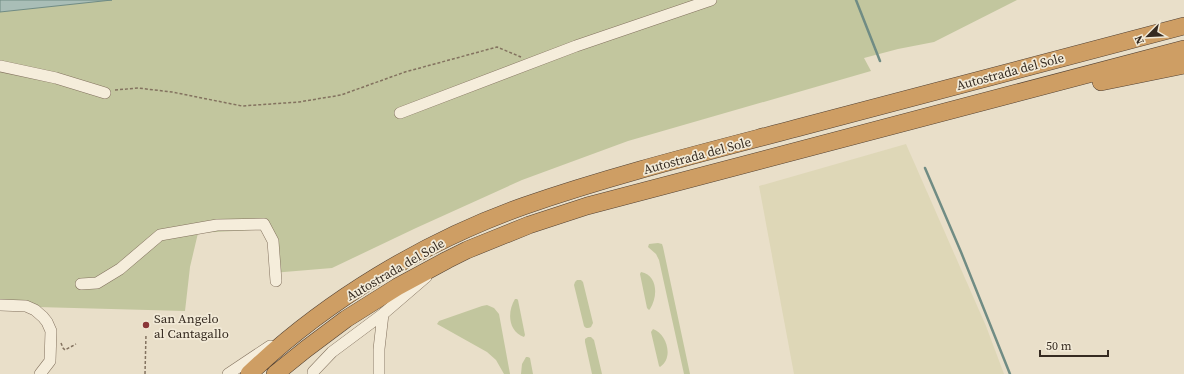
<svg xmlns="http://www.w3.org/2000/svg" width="1184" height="374" font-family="'Source Serif 4',serif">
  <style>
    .farmland { fill: #ded7b7 }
    .green { fill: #c2c69e }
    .water { fill: #a9beb7; stroke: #708c84 }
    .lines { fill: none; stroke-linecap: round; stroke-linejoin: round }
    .stream { stroke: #708c84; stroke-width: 2.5 }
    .minor-casing { stroke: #83725f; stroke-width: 12 }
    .highway-casing { stroke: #524133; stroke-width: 18 }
    .path { stroke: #83725f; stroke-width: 1.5; stroke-dasharray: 3 2; stroke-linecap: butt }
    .minor { stroke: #f5eddb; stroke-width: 11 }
    .highway { stroke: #ce9e64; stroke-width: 17 }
    .poi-dot { fill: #8b3739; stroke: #f2ead7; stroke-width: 1.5 }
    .labels { text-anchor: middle; stroke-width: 3.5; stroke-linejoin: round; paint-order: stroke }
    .street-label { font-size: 13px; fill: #362b21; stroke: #f2ead7 }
    .poi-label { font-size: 13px; fill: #362b21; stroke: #f2ead7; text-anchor: start }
  </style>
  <rect width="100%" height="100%" fill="#e9dfc9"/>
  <path class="farmland" d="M906,144l80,182 18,48h-210l-35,-188z"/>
  <path class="green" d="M0,0h1017l-83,42 -36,7 -34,9 7,13 -243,70 -106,39 -106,48 -84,40 -60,5 -5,-44 -69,4 -8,34 -5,44 -185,-5z
    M658,243l4,1 1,3 27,127h-6l-25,-114 -3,-6 -8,-7 1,-3z
    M641,272c17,3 17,25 9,37l-1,1 -2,-2 -7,-34z
    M577,280h4l2,2 10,41 -2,4c-3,2 -6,1 -7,-1l-10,-41 1,-3z
    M515,299h2l1,1 7,35 -1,2c-16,-6 -17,-25 -9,-38z
    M487,305l7,3 5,6 11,60h-6l-8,-14 -9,-8 -50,-28 2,-3 43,-15z
    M653,329c14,5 21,29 7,38l-1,-1 -8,-34z
    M588,337h3l3,3 8,34h-10l-7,-32v-3z
    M526,357h2l2,1 3,16h-12l1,-10z"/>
  <path class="water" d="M0,0h112l-112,12z"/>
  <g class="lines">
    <path class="stream" d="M856,0l24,61
      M925,168l36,84 49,122"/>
    <g class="minor-casing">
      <path id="minor" d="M0,66l56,12 49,15
        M400,113l176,-67 135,-46
        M81,284l16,-1 23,-14 40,-34 57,-10 47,-1 9,17 3,40
        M0,305l26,1 9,4 8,7 4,5 4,9 -1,30 -10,13
        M228,374l42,-28
        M313,374v-2l19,-20 51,-38 43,-37
        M379,374v-25l4,-35"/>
    </g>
    <g class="highway-casing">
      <path id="highway" d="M1101,82l83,-17
        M249,374c76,-73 176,-133 275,-168 89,-31 182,-54 273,-78 129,-35 258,-69 387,-102
        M275,374l31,-25 40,-30 51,-32 50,-27 20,-10 62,-25 58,-19 597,-157"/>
    </g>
    <path class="path" d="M115,90l23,-2 34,4 70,14 57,-4 42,-7 64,-23 92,-25 24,10
      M61,343l2,5 2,2 11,-6
      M145,374l1,-40"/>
    <use href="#minor" class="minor"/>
    <use href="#highway" class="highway"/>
  </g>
  <circle class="poi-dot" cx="146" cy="325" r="4"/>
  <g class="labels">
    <g class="street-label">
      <text transform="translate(1010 71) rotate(-15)" y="5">Autostrada del Sole</text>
      <text transform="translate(697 155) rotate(-15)" y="5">Autostrada del Sole</text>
      <text transform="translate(395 269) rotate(-30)" y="5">Autostrada del Sole</text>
    </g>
    <g class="poi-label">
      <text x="154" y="323">San Angelo<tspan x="154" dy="15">al Cantagallo</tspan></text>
    </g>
  </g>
  <g transform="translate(1148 36) rotate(246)" stroke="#f2ead7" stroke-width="3" paint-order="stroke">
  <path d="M0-3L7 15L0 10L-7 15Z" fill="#362b21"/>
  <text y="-6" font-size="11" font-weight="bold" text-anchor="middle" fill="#362b21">N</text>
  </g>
  <path d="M1040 350v6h68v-6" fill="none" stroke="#362b21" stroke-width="2"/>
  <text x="1046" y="350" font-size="12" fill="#362b21" stroke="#f2ead7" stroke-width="3" paint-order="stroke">50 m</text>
</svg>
